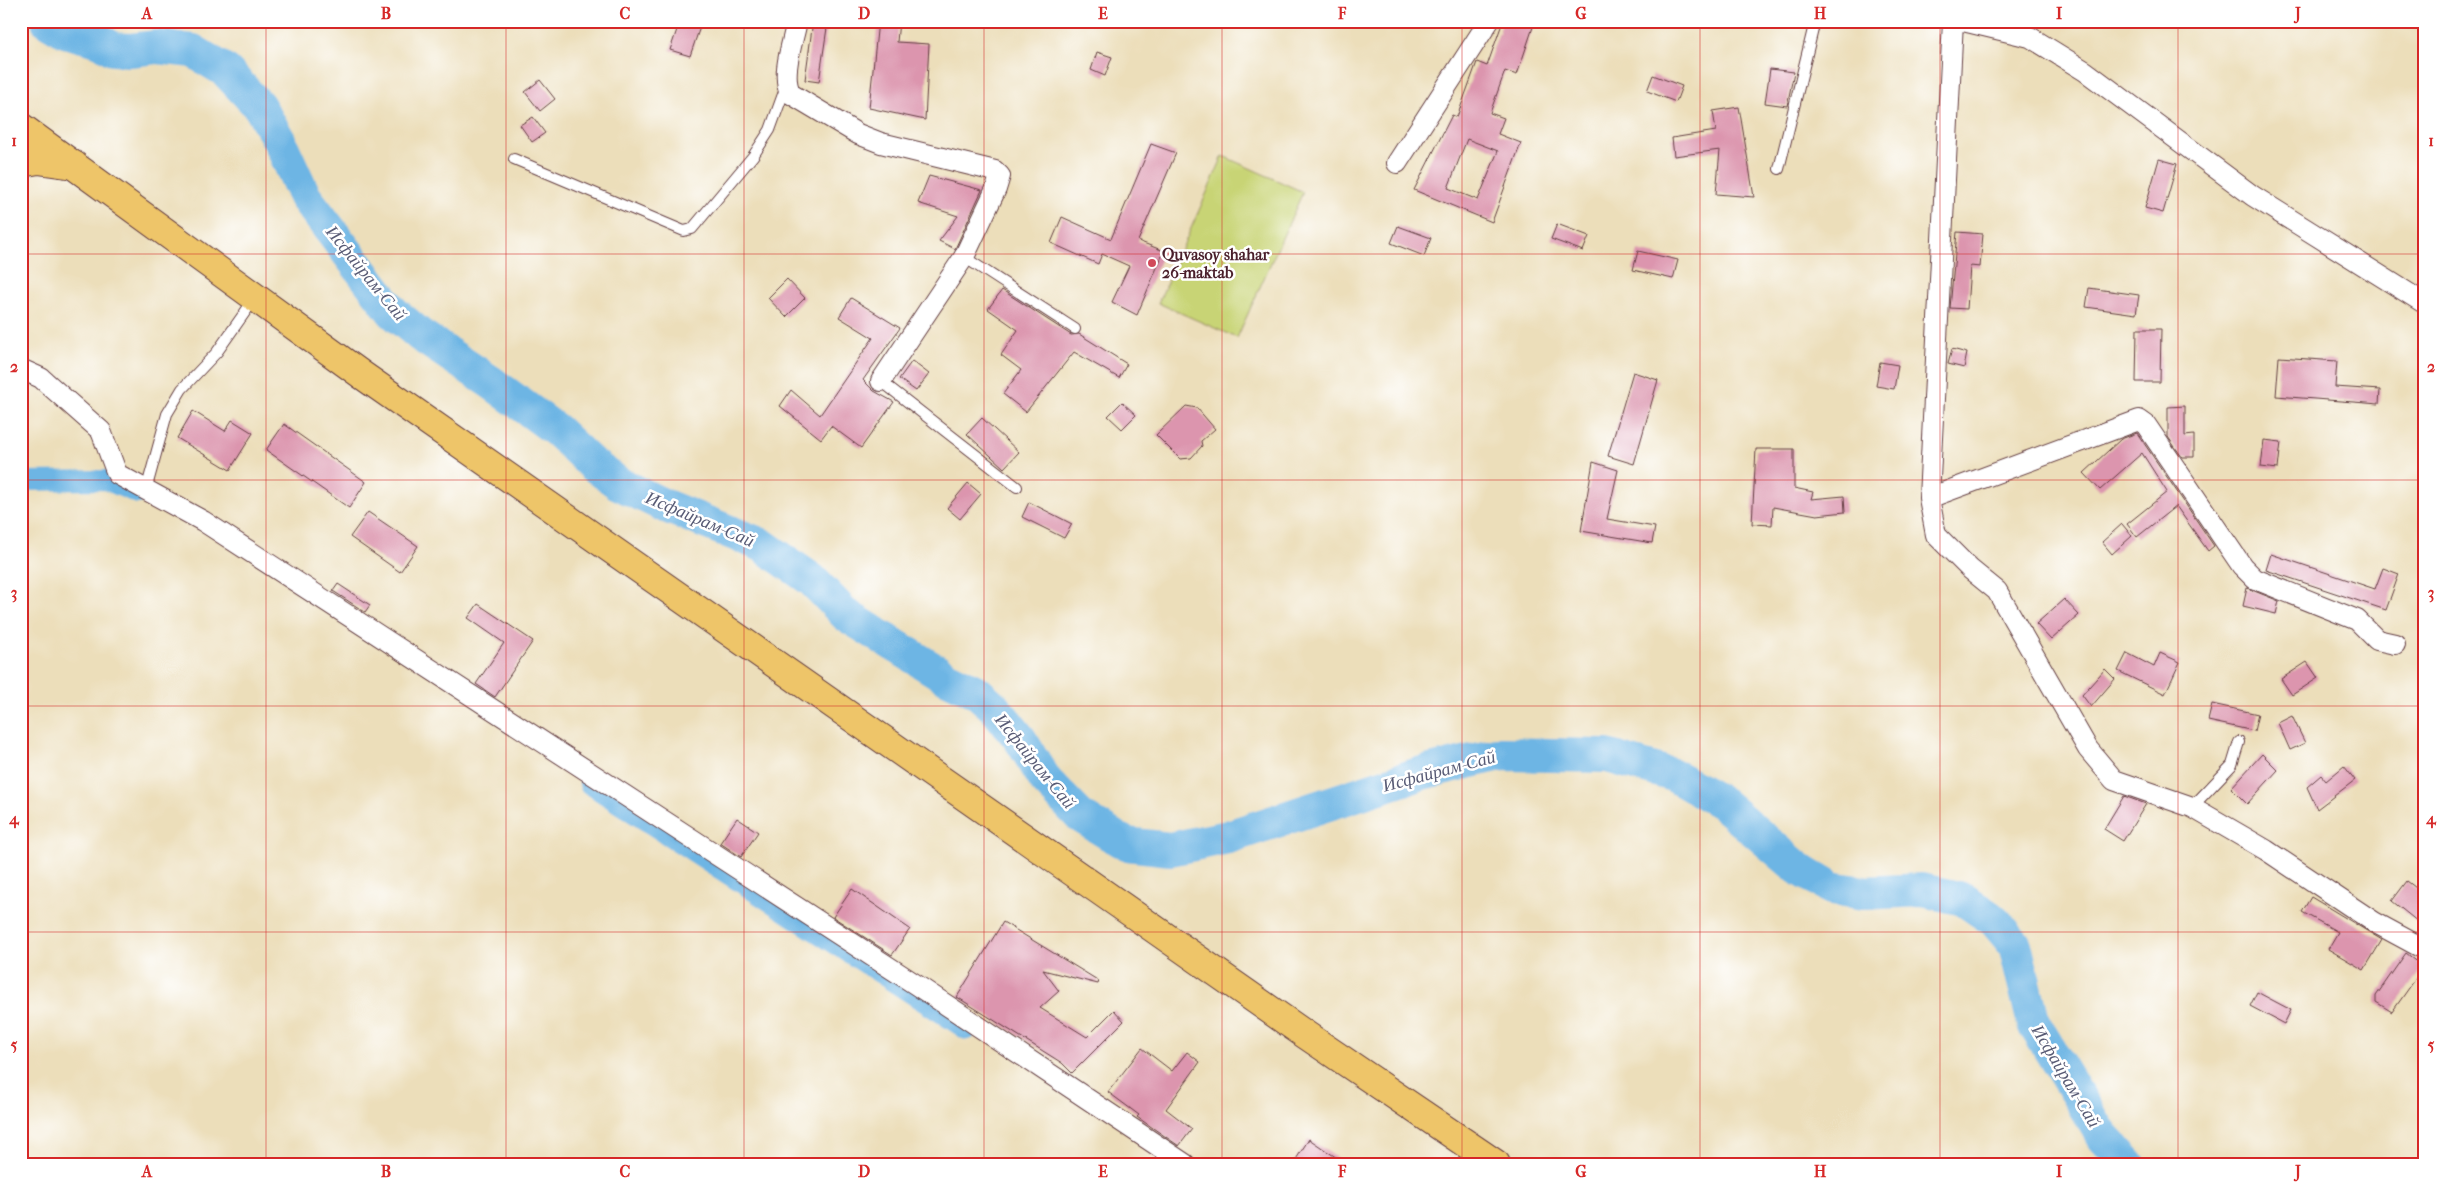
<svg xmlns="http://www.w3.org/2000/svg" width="2445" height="1185" font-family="'IM FELL French Canon',serif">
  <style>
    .green { fill: #c8d475; stroke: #897a50 }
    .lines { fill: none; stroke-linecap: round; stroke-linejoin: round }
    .canal { stroke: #6db5e4; stroke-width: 20 }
    .river { stroke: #6db5e4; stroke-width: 34 }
    .building { fill: #dc95ae; fill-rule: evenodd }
    .lane-casing { stroke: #623c40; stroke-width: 12 }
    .street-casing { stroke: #623c40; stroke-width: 22 }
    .primary-casing { stroke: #623c40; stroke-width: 30 }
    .highway-casing { stroke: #623c40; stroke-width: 30 }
    .lane { stroke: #fff; stroke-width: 10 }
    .street { stroke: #fff; stroke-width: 20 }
    .primary { stroke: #eec569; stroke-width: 28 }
    .highway { stroke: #eec569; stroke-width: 28 }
    .grid { fill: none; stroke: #d62828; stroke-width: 1; stroke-opacity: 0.55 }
    .poi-dot { fill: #d1495b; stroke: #fff; stroke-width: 2 }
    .labels { text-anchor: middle; stroke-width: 5; stroke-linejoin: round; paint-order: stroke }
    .poi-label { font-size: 16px; font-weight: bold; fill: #4a1f2b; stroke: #fff; text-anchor: start }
    .water-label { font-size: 18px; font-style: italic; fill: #585b75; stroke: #fff }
    .neatline { fill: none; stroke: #d62828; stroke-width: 2 }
    .grid-label { font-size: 16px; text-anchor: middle; font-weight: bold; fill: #d62828 }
  </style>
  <rect width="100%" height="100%" fill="#fff"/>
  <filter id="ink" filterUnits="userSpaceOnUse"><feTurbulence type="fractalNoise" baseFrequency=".02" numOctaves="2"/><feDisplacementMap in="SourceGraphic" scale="10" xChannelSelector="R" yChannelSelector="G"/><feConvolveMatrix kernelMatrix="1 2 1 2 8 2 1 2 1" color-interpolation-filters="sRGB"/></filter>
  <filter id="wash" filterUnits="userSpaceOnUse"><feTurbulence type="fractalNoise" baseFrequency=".0096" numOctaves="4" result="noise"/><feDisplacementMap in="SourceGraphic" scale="20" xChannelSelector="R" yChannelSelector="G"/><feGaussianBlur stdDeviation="1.12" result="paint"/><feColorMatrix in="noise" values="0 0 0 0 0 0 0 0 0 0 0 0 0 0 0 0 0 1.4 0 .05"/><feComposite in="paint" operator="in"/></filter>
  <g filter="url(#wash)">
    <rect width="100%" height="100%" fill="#ecdeba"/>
    <path class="green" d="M1223,156l80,36 -66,146 -79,-35z"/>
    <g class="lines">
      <path class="canal" d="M21,481l84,-1 33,14
        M589,784l378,246"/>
      <path class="river" d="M48,21l17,10 36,10 12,8 17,1 27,-3 36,4 33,20 33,35 20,34 26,57 88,115 27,23 72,48 64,47 36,34 26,19 45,22 99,40 50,35 34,35 100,62 31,15 18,16 25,31 26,42 34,35 46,28 44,5 58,-12 194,-64 79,-19 106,2 66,19 49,28 76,65 34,20 31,5 59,-3 41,9 32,22 20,24 19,79 68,111 27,29"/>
    </g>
    <g id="blocks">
      <path class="building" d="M680,21h22l-12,35 -20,-6z
        M813,21h15l-9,61 -14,-2z
        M878,21h21l-2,21 32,2 -4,76 -56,-12z
        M1503,21h32l-18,54 -12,-4 -15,42 14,5 -6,16 23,9 -29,79 -78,-32 38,-75 5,2 20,-55 10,4zM1467,139l31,12 -20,49 -30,-12z
        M1097,52l15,5 -7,19 -14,-6z
        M1770,69l24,3 -7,34 -22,-3z
        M1653,75l29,11 -6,16 -29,-11z
        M540,80l15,19 -15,12 -15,-19z
        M1739,107l15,90 -38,-3 4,-44 -46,6 -2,-18 44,-7 -3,-20z
        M533,117l12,16 -13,9 -12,-17z
        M1151,144l25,9 -38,88 26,10 -27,64 -25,-13 17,-36 -27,-12 -4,10 -47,-21 11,-26 49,22z
        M2159,159l18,5 -14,49 -18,-5z
        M929,176l53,14 -27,59 -16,-8 19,-25 -40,-13z
        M1557,224l32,12 -6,15 -32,-12z
        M1398,226l33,12 -7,18 -33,-13z
        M1957,232l26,2 -3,33 -10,-1 -3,43 -17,-1z
        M1638,251l40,9 -5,19 -40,-9z
        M787,279l18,19 -19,19 -18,-19z
        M2089,288l50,7 -3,19 -50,-7z
        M1002,290l69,45 8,-1 48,30 -8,14 -45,-26 -48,60 -23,-18 18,-24 -20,-15 17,-25 -30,-21z
        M851,298l49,30 -37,52 11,11 20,11 -33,46 -30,-22 -10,13 -41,-33 11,-16 29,25 53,-77 -34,-21z
        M2137,329h24l-1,53h-24z
        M1952,349l15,4 -3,15 -16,-4z
        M2279,357l58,4 -2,26 45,3 -1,14 -103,-8z
        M912,361l17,13 -13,17 -17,-12z
        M1880,362l18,3 -4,24 -18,-3z
        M1633,372l25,8 -24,84 -26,-8z
        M1122,402l14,13 -14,14 -14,-13z
        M1186,406l11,2 18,21 -14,12 1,5 -11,12 -11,1 -24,-24z
        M2185,406v30l9,-1v22h-12l-14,-20v-30z
        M193,411l32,20 7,-11 21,13 -23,37 -53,-32z
        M982,418l37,34 -15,16 -37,-34z
        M284,424l82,58 -17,26 -83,-58z
        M2137,433l77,113 -6,5 -32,-45 -39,31 -10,-13 40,-32 -25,-39 -42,37 -16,-17 37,-34z
        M2264,440l17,2 -3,27 -17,-2z
        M1756,449h38v39l19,4 -2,7 33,-3 1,16 -28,3 -44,-8 -1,18 -20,-1z
        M1593,462l25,8 -11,49 48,8 -3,16 -71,-12z
        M968,483l13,11 -21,25 -13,-11z
        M1029,502l43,22 -8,14 -42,-21z
        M368,512l50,34 -18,26 -50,-35z
        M2122,524l10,12 -20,18 -10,-12z
        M2271,554l104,35 8,-21 16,6 -13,36 -120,-40z
        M338,584l32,21 -5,7 -32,-21z
        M2247,588l32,13 -3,13 -33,-8z
        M2064,599l15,16 -28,25 -15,-16z
        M478,604l55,37 -38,56 -19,-13 28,-41 -36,-25z
        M2127,653l27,14 6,-14 20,9 -15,32 -47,-23z
        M2307,662l11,16 -26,17 -11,-16z
        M2105,669l10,10 -24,28 -9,-12z
        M2212,704l46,10 -4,17 -46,-10z
        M2292,716l13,27 -15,7 -12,-27z
        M2262,754l16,16 -31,34 -16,-16z
        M2344,766l11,14 -38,29 -10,-22 14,-12 5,6z
        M2124,796l22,8 -23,37 -19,-12z
        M737,818l21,14 -17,25 -21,-14z
        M2407,881l17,13v20l-6,8 -26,-21z
        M852,889l58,40 -18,26 -59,-38z
        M2311,897l71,43 -18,30 -36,-21 10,-17 -36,-20z
        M1003,922l96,59 -1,3 -55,-14 16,21 -19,17 47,29 27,-27 10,11 -52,52 -10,-10 -105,-66z
        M2406,953l18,14 -32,45 -16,-10v-6z
        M2257,992l34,18 -7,14 -34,-18z
        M1142,1048l30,23 15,-19 13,10 -34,47 26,20 -13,17 -42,-29 2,-2 -31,-23z
        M1309,1139l37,25h-53z"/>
    </g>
  </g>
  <g filter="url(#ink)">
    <use href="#blocks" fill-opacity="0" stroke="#623c40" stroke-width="1"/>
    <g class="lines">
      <g class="lane-casing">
        <path id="lane" d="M514,159l170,72 8,-2 61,-73 17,-26 16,-44
          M1779,169l36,-148
          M964,257l111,72
          M881,381l136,106
          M146,490l21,-76 15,-25 35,-37 38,-54
          M2192,807l40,-42 7,-23"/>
      </g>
      <g class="street-casing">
        <path id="street" d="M797,21c-4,21 -17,55 -6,73l67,40 23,9 114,28 5,5 -4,13 -32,68 -83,124
          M1953,21l-24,477 7,37 34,34 27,22 91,158 26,31 78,27 74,43 108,72 50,27
          M1963,21l67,16 55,34 168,125 171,107
          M1397,163l92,-142
          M21,369l20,9 60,53 16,43 86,47 715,465 267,178
          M1929,498l210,-78 7,5 96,141 13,13 102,41 20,20 18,4"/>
      </g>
      <g class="primary-casing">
        <path id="primary" d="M21,127l341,248 944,660 190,129"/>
      </g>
      <g class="highway-casing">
        <path id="highway" d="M21,163l17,-3 36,5"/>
      </g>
      <use href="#lane" class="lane"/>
      <use href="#street" class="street"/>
      <use href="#primary" class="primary"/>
      <use href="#highway" class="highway"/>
    </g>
  </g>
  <path class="grid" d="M266,21v1143M506,21v1143M744,21v1143M984,21v1143M1222,21v1143M1462,21v1143M1700,21v1143M1940,21v1143M2178,21v1143M21,254h2403M21,480h2403M21,706h2403M21,932h2403"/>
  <circle class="poi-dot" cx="1152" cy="263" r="5"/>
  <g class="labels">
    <g class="poi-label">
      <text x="1162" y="260">Quvasoy shahar<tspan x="1162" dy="18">26-maktab</tspan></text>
    </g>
    <g class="water-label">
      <text transform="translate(366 273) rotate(51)" y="6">Исфайрам-Сай</text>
      <text transform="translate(700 519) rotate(23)" y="6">Исфайрам-Сай</text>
      <text transform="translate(1035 761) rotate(51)" y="6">Исфайрам-Сай</text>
      <text transform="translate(1439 771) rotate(-15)" y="6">Исфайрам-Сай</text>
      <text transform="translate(2066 1076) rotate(59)" y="6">Исфайрам-Сай</text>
    </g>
  </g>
  <rect width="2445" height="1185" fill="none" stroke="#fff" stroke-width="55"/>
  <rect x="28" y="28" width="2390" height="1130" class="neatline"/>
  <g class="grid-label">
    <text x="147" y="19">A</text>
    <text x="386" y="19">B</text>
    <text x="625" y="19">C</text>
    <text x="864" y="19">D</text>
    <text x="1103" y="19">E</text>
    <text x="1342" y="19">F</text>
    <text x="1581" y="19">G</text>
    <text x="1820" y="19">H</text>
    <text x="2059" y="19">I</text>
    <text x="2298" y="19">J</text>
    <text x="14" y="146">1</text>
    <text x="2431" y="146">1</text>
    <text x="14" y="372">2</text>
    <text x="2431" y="372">2</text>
    <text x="14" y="598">3</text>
    <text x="2431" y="598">3</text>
    <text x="14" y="824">4</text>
    <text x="2431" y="824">4</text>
    <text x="14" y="1050">5</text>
    <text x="2431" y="1050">5</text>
    <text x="147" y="1177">A</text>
    <text x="386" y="1177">B</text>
    <text x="625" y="1177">C</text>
    <text x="864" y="1177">D</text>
    <text x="1103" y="1177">E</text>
    <text x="1342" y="1177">F</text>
    <text x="1581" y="1177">G</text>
    <text x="1820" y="1177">H</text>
    <text x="2059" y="1177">I</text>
    <text x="2298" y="1177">J</text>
  </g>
</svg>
